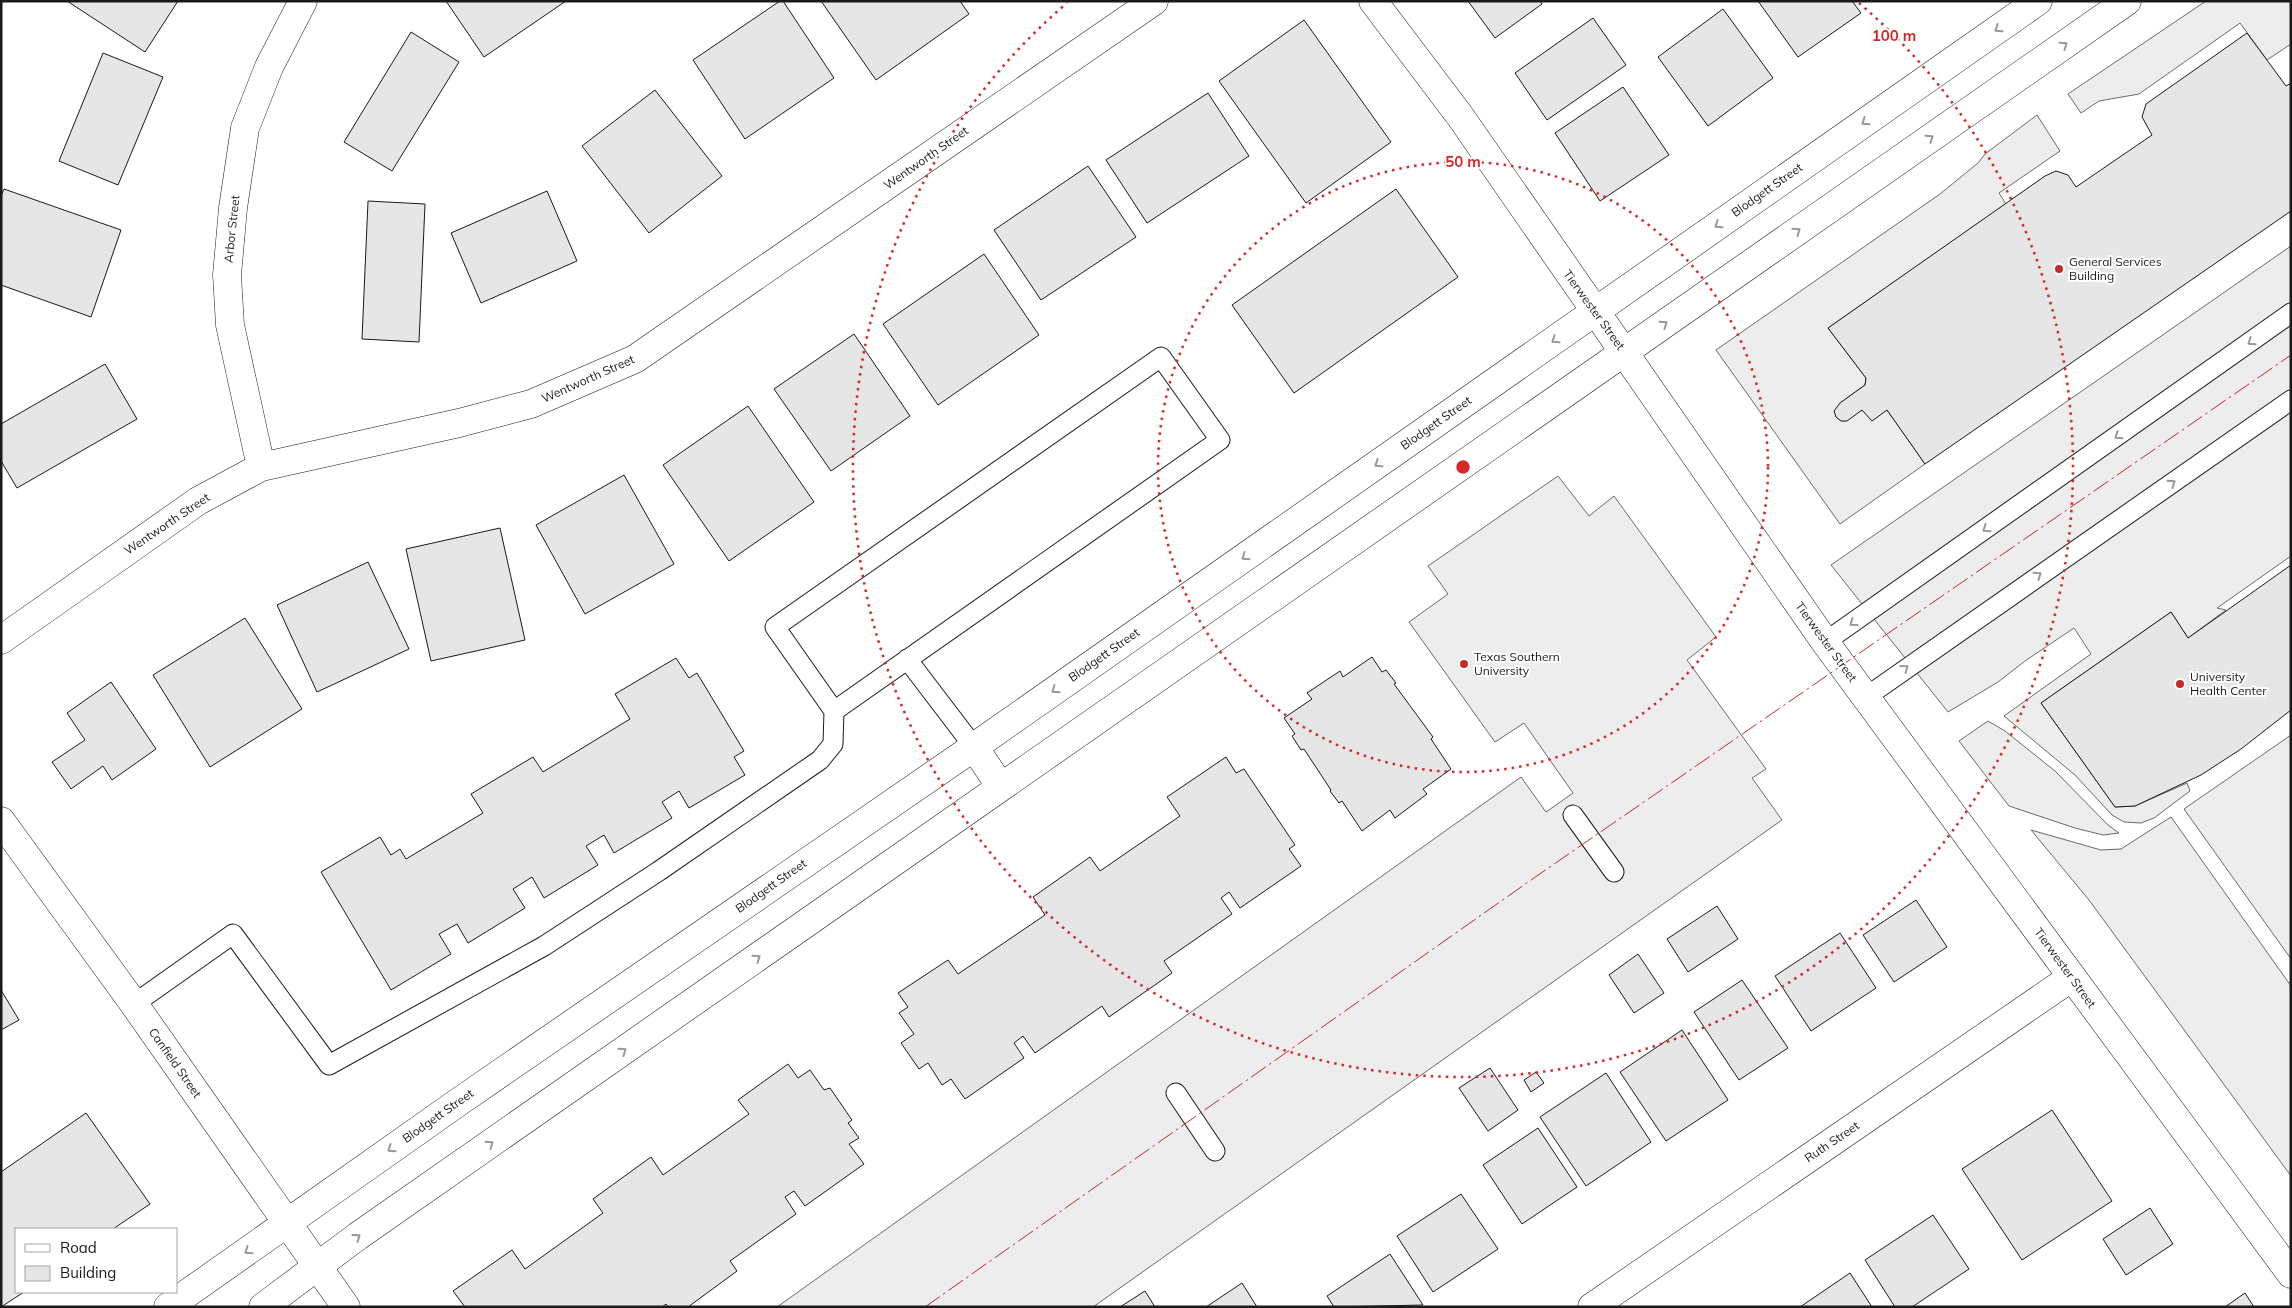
<svg xmlns="http://www.w3.org/2000/svg" width="2292" height="1308" font-family="Mulish,sans-serif">
  <style>
    .built { fill: #ededed; stroke: #6a6a6a }
    .building { fill: #e6e6e6; stroke: #1a1a1a }
    .lines { fill: none; stroke-linecap: round; stroke-linejoin: round }
    .service-casing { stroke: #1a1a1a; stroke-width: 21 }
    .minor-casing { stroke: #1a1a1a; stroke-width: 29 }
    .tertiary-casing { stroke: #1a1a1a; stroke-width: 29 }
    .secondary-casing { stroke: #1a1a1a; stroke-width: 29 }
    .service { stroke: #fff; stroke-width: 19 }
    .minor { stroke: #fff; stroke-width: 28 }
    .tertiary { stroke: #fff; stroke-width: 28 }
    .secondary { stroke: #fff; stroke-width: 28 }
    .power { stroke: #c62828; stroke-width: 1; stroke-dasharray: 18 4 2.5 4; stroke-linecap: butt }
    .oneway { stroke: #989898 }
    .ring { fill: none; stroke: #d62828; stroke-width: 2.5; stroke-dasharray: 2.5 5 }
    .poi-dot { fill: #c62828; stroke: #fff; stroke-width: 2 }
    .labels { text-anchor: middle; stroke-width: 4; stroke-linejoin: round; paint-order: stroke }
    .street-label { font-size: 12px; fill: #1a1a1a; stroke: #fff }
    .poi-label { font-size: 12px; fill: #1a1a1a; stroke: #fff; text-anchor: start }
    .centre { fill: #d62828; stroke: #fff; stroke-width: 2.5 }
    .ring-label { font-size: 15px; text-anchor: middle; font-weight: bold; fill: #d62828; stroke: #fff; stroke-width: 4; stroke-linejoin: round; paint-order: stroke }
  </style>
  <rect width="100%" height="100%" fill="#fff"/>
  <path class="built" d="M2206,1h85v43l-24,16 -27,-37 -101,71 -40,7 -18,12 -13,-19z
    M2037,115l23,36 -61,42 7,11 -178,124 38,50 -1,7 -25,18 -5,8 1,6 5,4 21,-11 10,10 15,-10 38,54 -85,60 -124,-174 224,-156 38,-31 7,-9z
    M2291,246v310l-74,52 9,2 -38,28 -17,-26 -130,91 74,104 20,-1 52,-23 3,8 -36,27 -13,5 -17,-1 -12,-7 -37,-40 -71,-59 87,-62 -17,-26 -49,33 -27,21 -50,30 -117,-147z
    M1558,476l31,40 25,-20 102,141 -29,23 79,109 -14,9 30,42 -689,487h-316l744,-530 25,35 27,-19 -49,-70 -29,19 -86,-120 39,-28 -20,-28z
    M1988,721l17,10 50,40 53,54 11,8 -16,2 -28,-7 -66,-22 -50,-65z
    M2291,735v224l-107,-150z
    M2171,817l120,169v190l-202,-276 -58,-70 70,20 20,-1z"/>
  <path class="building" d="M67,1h111l-33,51z
    M446,1h120l-82,56z
    M780,1h3l51,77 -89,61 -52,-79z
    M821,1h139l9,13 -93,66z
    M1468,1h72l2,3 -47,34z
    M1758,1h94l9,12 -63,44z
    M1723,9l50,69 -65,48 -50,-69z
    M1593,18l33,47 -79,55 -32,-47z
    M1304,20l87,122 -85,61 -87,-122z
    M411,32l48,30 -67,109 -48,-29z
    M2247,33l39,53 5,-3v128l-366,253 -38,-54 -15,11 -10,-11 -15,11h-6l-5,-4 -2,-6 6,-8 25,-18 1,-7 -38,-50 217,-152 11,-5 12,4 8,12 76,-52 -10,-18 4,-13z
    M103,53l60,24 -45,108 -59,-24z
    M1623,87l46,68 -69,46 -45,-68z
    M655,90l67,86 -73,57 -67,-87z
    M1208,93l41,63 -102,67 -41,-63z
    M1088,166l48,71 -95,63 -47,-70z
    M4,189l117,41 -30,87 -90,-32v-89z
    M1396,189l62,88 -164,116 -62,-88z
    M547,191l30,70 -96,42 -30,-70z
    M368,201l57,3 -6,138 -57,-3z
    M984,254l55,81 -101,70 -55,-81z
    M854,334l56,82 -79,55 -57,-82z
    M105,364l32,55 -120,69 -16,-27v-37z
    M748,406l66,96 -85,59 -66,-96z
    M624,475l50,89 -89,50 -49,-89z
    M500,528l25,112 -94,21 -25,-112z
    M368,562l41,87 -92,43 -40,-87z
    M2291,565v145l-50,39 -40,26 -66,31 -20,1 -74,-104 130,-91 17,26z
    M245,618l57,91 -92,58 -57,-92z
    M1372,657l10,15 4,-2 10,13 -2,1 39,53 -2,2 20,30 -28,20 4,5 -32,24 -5,-8 -28,21 -20,-30 -3,2 -9,-12 1,-1 -27,-41 -3,1 -9,-14 3,-2 -11,-16 28,-19 -5,-6 33,-22 3,6z
    M676,658l13,20 8,-5 47,78 -10,6 11,18 -56,33 -10,-17 -17,11 10,16 -58,35 -10,-18 -18,11 12,19 -54,33 -12,-21 -19,12 12,19 -57,35 -11,-19 -18,10 12,20 -60,36 -70,-118 59,-35 11,18 9,-6 6,10 77,-46 -12,-19 62,-37 10,15 87,-53 -15,-25z
    M111,682l45,67 -44,31 -9,-14 -32,23 -19,-27 33,-22 -18,-27z
    M1226,757l10,16 8,-4 51,76 -6,4 12,17 -61,42 -11,-16 -8,6 11,16 -68,47 8,12 -63,44 -7,-11 -67,47 -12,-17 -9,7 10,15 -59,41 -14,-20 -9,6 -14,-22 -9,6 -18,-26 13,-9 -15,-21 9,-6 -10,-14 50,-33 10,14 87,-59 -12,-18 57,-40 10,14 80,-55 -13,-19z
    M1916,900l31,47 -53,35 -31,-47z
    M1717,906l21,33 -50,33 -21,-33z
    M1840,933l36,55 -65,43 -36,-55z
    M1638,954l26,39 -30,20 -25,-38z
    M1742,980l46,68 -49,32 -45,-68z
    M1,990l18,30 -18,10z
    M1682,1030l46,70 -62,41 -46,-69z
    M788,1064l10,14 12,-8 14,20 6,-2 22,32 -4,3 11,15 -10,6 15,20 -59,42 -11,-15 -9,6 11,17 -66,47 7,10 -49,36h-20l-2,-3 -4,3h-197l-12,-16 59,-41 13,19 78,-56 -10,-14 58,-42 12,18 86,-61 -11,-14z
    M1490,1068l28,42 -30,21 -29,-43z
    M1536,1072l8,11 -13,9 -7,-12z
    M1606,1073l45,69 -65,44 -46,-69z
    M2052,1110l60,91 -90,59 -60,-91z
    M86,1113l64,91 -37,25h-97v63h8l-23,15v-135z
    M1538,1128l39,59 -55,37 -39,-59z
    M1461,1194l37,55 -65,43 -36,-56z
    M2150,1208l23,36 -47,31 -23,-36z
    M1933,1215l36,54 -57,38h-17l-30,-47z
    M1390,1254l33,51 -89,2 -7,-11z
    M1850,1273l22,34h-72z
    M1242,1283l15,24h-51z
    M1145,1291l10,16h-35z
    M2245,1293l9,14h-29z"/>
  <g class="lines">
    <g class="service-casing">
      <path id="service" d="M1161,357l59,83 -386,271 -59,-84z
        M1825,642l466,-329
        M907,659l67,88
        M1866,697l425,-297
        M1573,815l41,57
        M134,1004l99,-70 96,131 215,-119 115,-75 161,-111 13,-16 1,-33
        M1176,1093l39,58"/>
    </g>
    <g class="minor-casing">
      <path id="minor" d="M261,467l-31,-142 -3,-50 6,-67 12,-80 24,-61 34,-66
        M1,640l197,-139 63,-34 198,-44 72,-19 104,-45 519,-358
        M1,821l133,183 212,303
        M1592,1307l480,-330"/>
    </g>
    <g class="tertiary-casing">
      <path id="tertiary" d="M1373,1l87,115 365,526 466,632"/>
    </g>
    <g class="secondary-casing">
      <path id="secondary" d="M974,747l27,40
        M168,1307l292,-206 514,-354 1064,-746
        M263,1307l95,-71 1769,-1235"/>
    </g>
    <use href="#service" class="service"/>
    <use href="#minor" class="minor"/>
    <use href="#tertiary" class="tertiary"/>
    <use href="#secondary" class="secondary"/>
    <path class="power" d="M925,1307l606,-427 760,-525"/>
  </g>
  <defs><path id="oneway-chevron" d="M-2-3.5L2.5 0L-2 3.5" fill="none" stroke-width="1.6" stroke-linecap="round" stroke-linejoin="round" transform="scale(1.25)"/></defs>
  <g class="oneway">
    <use href="#oneway-chevron" transform="translate(1998 29) rotate(145)"/>
    <use href="#oneway-chevron" transform="translate(2064 45) rotate(-35)"/>
    <use href="#oneway-chevron" transform="translate(1865 122) rotate(145)"/>
    <use href="#oneway-chevron" transform="translate(1930 138) rotate(-35)"/>
    <use href="#oneway-chevron" transform="translate(1718 225) rotate(145)"/>
    <use href="#oneway-chevron" transform="translate(1797 231) rotate(-35)"/>
    <use href="#oneway-chevron" transform="translate(1664 324) rotate(-35)"/>
    <use href="#oneway-chevron" transform="translate(1555 340) rotate(145)"/>
    <use href="#oneway-chevron" transform="translate(2251 342) rotate(145)"/>
    <use href="#oneway-chevron" transform="translate(2118 436) rotate(145)"/>
    <use href="#oneway-chevron" transform="translate(1378 464) rotate(145)"/>
    <use href="#oneway-chevron" transform="translate(2172 483) rotate(-35)"/>
    <use href="#oneway-chevron" transform="translate(1986 529) rotate(145)"/>
    <use href="#oneway-chevron" transform="translate(1245 557) rotate(145)"/>
    <use href="#oneway-chevron" transform="translate(2038 575) rotate(-35)"/>
    <use href="#oneway-chevron" transform="translate(1853 623) rotate(144)"/>
    <use href="#oneway-chevron" transform="translate(1905 668) rotate(-36)"/>
    <use href="#oneway-chevron" transform="translate(1055 690) rotate(145)"/>
    <use href="#oneway-chevron" transform="translate(757 958) rotate(-35)"/>
    <use href="#oneway-chevron" transform="translate(623 1051) rotate(-35)"/>
    <use href="#oneway-chevron" transform="translate(490 1144) rotate(-35)"/>
    <use href="#oneway-chevron" transform="translate(391 1149) rotate(145)"/>
    <use href="#oneway-chevron" transform="translate(357 1237) rotate(-36)"/>
    <use href="#oneway-chevron" transform="translate(248 1251) rotate(145)"/>
  </g>
  <g class="ring">
    <circle cx="1463" cy="467" r="305"/>
    <path d="M1859 3A610 610 0 1 1 1067 3"/>
  </g>
  <g class="poi-dot">
    <circle cx="2059" cy="269" r="5"/>
    <circle cx="1464" cy="664" r="5"/>
    <circle cx="2180" cy="684" r="5"/>
  </g>
  <g class="labels">
    <g class="street-label">
      <text transform="translate(926 158) rotate(-35)" y="4">Wentworth Street</text>
      <text transform="translate(1767 190) rotate(-35)" y="4">Blodgett Street</text>
      <text transform="translate(232 229) rotate(-84)" y="4">Arbor Street</text>
      <text transform="translate(1594 310) rotate(54)" y="4">Tierwester Street</text>
      <text transform="translate(588 379) rotate(-24)" y="4">Wentworth Street</text>
      <text transform="translate(1436 423) rotate(-35)" y="4">Blodgett Street</text>
      <text transform="translate(167 524) rotate(-34)" y="4">Wentworth Street</text>
      <text transform="translate(1826 642) rotate(54)" y="4">Tierwester Street</text>
      <text transform="translate(1104 655) rotate(-35)" y="4">Blodgett Street</text>
      <text transform="translate(771 886) rotate(-35)" y="4">Blodgett Street</text>
      <text transform="translate(2065 968) rotate(54)" y="4">Tierwester Street</text>
      <text transform="translate(175 1063) rotate(55)" y="4">Canfield Street</text>
      <text transform="translate(438 1116) rotate(-35)" y="4">Blodgett Street</text>
      <text transform="translate(1832 1142) rotate(-34)" y="4">Ruth Street</text>
    </g>
    <g class="poi-label">
      <text x="2069" y="266">General Services<tspan x="2069" dy="14">Building</tspan></text>
      <text x="1474" y="661">Texas Southern<tspan x="1474" dy="14">University</tspan></text>
      <text x="2190" y="681">University<tspan x="2190" dy="14">Health Center</tspan></text>
    </g>
  </g>
  <circle cx="1463" cy="467" r="8" class="centre"/>
  <g class="ring-label">
    <text x="1894" y="41">100 m</text>
    <text x="1463" y="167">50 m</text>
  </g>
  <rect width="2292" height="1308" fill="none" stroke="#1a1a1a" stroke-width="5"/>
  <rect x="15" y="1228" width="162" height="65" fill="#ffffff" stroke="#a3a3a3"/>
  <rect x="25" y="1244" width="25" height="8" fill="#ffffff" stroke="#a3a3a3"/>
  <text x="60" y="1253" font-size="15" fill="#1a1a1a">Road</text>
  <rect x="25" y="1266" width="25" height="15" fill="#e6e6e6" stroke="#a3a3a3"/>
  <text x="60" y="1278" font-size="15" fill="#1a1a1a">Building</text>
</svg>
